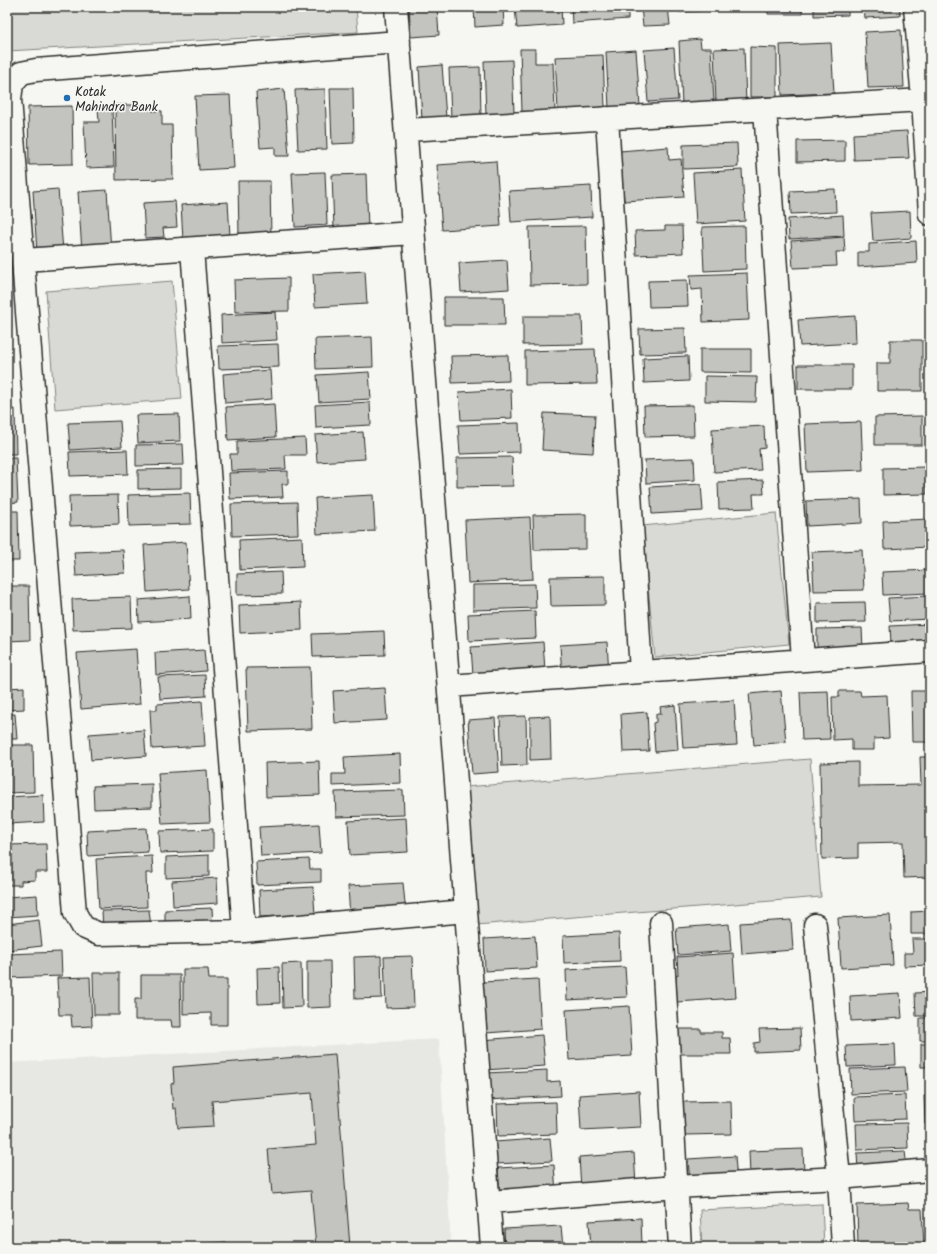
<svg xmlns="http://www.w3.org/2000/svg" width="937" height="1254" font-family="Kalam,sans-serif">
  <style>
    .built { fill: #e7e7e3 }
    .green { fill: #d9d9d5; stroke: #828280 }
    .building { fill: #c3c3c0; stroke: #2b2b2b }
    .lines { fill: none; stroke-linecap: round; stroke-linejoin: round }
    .minor-casing { stroke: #2b2b2b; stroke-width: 25 }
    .minor { stroke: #f6f6f2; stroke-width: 22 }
    .poi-dot { fill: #1f6fb2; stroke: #f6f6f2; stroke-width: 1.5 }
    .labels { text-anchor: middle; stroke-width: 3; stroke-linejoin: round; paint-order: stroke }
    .poi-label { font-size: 13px; fill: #2b2b2b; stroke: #f6f6f2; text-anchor: start }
  </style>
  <rect width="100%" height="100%" fill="#f6f6f2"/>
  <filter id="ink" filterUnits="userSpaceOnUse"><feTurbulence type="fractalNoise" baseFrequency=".025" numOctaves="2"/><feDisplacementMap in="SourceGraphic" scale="8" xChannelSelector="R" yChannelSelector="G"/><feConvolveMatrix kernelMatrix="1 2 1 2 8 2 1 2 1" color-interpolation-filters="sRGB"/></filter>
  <g filter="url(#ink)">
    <path class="built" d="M439,1039l12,208h-444v-184z"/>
    <path class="green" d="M7,7h349l2,25 -351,19z
      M172,281l10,118 -127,10 -9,-118z
      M776,513l13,131 -134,13 -13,-131z
      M810,759l11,138 -345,28 -11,-138z
      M822,1204l2,43h-122l-2,-37z"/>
    <path class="building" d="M409,7h28l2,28 -28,2z
      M474,7h29l1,18 -29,2z
      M515,7h46l1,18 -45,3z
      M571,7h57v12l-56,4z
      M641,7h27l2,18 -27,1z
      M678,7h21l1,4 -21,1z
      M700,7h26v3h-26z
      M732,7h33v1l-33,2z
      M768,7h34v7h-34z
      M814,7h34v8l-34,1z
      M864,7h36v9l-35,2z
      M901,30l3,57 -36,1 -3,-56z
      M700,39l1,9h10l3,54 -32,2 -3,-63z
      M831,43l3,50 -52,2 -2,-50z
      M750,47l27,1v49h-27z
      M674,48l4,52 -30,2 -4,-52z
      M744,48l2,55 -30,1 -2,-55z
      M520,49h15v14h18l2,48 -33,1z
      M636,50l4,56 -31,2 -3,-56z
      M603,55l2,52 -47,3 -3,-53z
      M512,60l2,53 -28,2 -2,-54z
      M442,65l4,53 -24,2 -3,-53z
      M480,67l1,51h-30l-2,-50z
      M330,88h23l1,55 -22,1z
      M284,89l5,67h-14v-9l-15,1 -4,-56z
      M325,89l2,60 -29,1 -3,-60z
      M230,95l4,73 -35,2 -4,-74z
      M115,105h37v6h10v14h10l1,54 -57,1z
      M72,106l1,58 -44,1 -1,-58z
      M112,107l2,60 -28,1 -2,-46h15l-1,-14z
      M907,131l2,27 -55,2 -1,-26z
      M845,140v21l-48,1v-21z
      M737,143l1,24 -55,2v-24z
      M668,147l1,13 12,-1 3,38 -60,4 -4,-50z
      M496,161l5,65 -59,4 -5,-65z
      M742,170l3,51 -49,3 -3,-51z
      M325,172l2,53 -32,2 -3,-54z
      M366,174l2,54 -34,1 -2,-54z
      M238,181h32l1,56h-32z
      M591,186l1,31 -81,5 -2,-31z
      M58,189l5,62 -26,2 -4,-62z
      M835,189l1,23 -45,2 -1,-23z
      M107,190l4,60 -29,2 -4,-60z
      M175,201l2,26 -14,1 1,9 -19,1 -2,-35z
      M228,202l2,34 -47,4 -2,-35z
      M910,211l1,27 -38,3 -2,-28z
      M843,215l1,21 -55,3 -1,-20z
      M586,226l1,58 -57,1 -1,-58z
      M665,226h17l1,27 -47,2 -1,-24 30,-1z
      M745,226l1,43 -42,2 -2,-44z
      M844,237l1,15h-9l1,14 -44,2 -2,-27z
      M916,241l1,22 -59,4v-15h11v-8z
      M507,260l2,29 -48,3 -2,-29z
      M365,271l2,33 -52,3 -2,-33z
      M747,273l2,47 -46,2 -1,-33 -11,1 -1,-15z
      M289,278v33l-54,1 -1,-32z
      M687,280l1,26 -39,1 -1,-26z
      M444,297h60l1,28h-61z
      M7,304h3l1,23h-4z
      M275,312l2,28 -55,3 -1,-28z
      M523,316h59l1,28 -60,1z
      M855,316l1,27 -56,3 -2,-26z
      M685,328l1,25 -46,1 -1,-25z
      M372,337l1,30 -57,2 -1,-30z
      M890,340h32v51h-45v-28h13z
      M278,344l1,23 -60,2 -1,-23z
      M595,349l2,35 -72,1v-34z
      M700,349h51v24l-51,-1z
      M508,355l1,26 -57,2 -1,-27z
      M688,356l1,25 -45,2 -1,-25z
      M798,365h54v24h-54z
      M270,370l2,29 -47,4 -2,-29z
      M369,372l2,27 -52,3 -2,-27z
      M705,376l52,1 -1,25 -51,-1z
      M511,389l1,29 -51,2 -2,-28z
      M370,402l1,23 -55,3 -1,-23z
      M274,404l2,33 -48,3 -2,-33z
      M693,405l1,31 -49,1 -1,-31z
      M7,409h8l1,45h-9z
      M544,413l51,2 -2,38 -51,-3z
      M179,414l1,27 -42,2 -2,-28z
      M922,416v29h-47v-28z
      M120,421l2,26 -52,3 -2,-27z
      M861,422l2,48 -56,2 -2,-48z
      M519,423l1,29 -60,2 -2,-29z
      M764,426l1,22 -6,1 2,21 -47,2 -2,-43z
      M363,432l2,27 -48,3 -2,-27z
      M305,438l1,17h-21l1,14 -55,2 -1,-17h7v-13z
      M183,444l1,21 -48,1v-21z
      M127,450l1,24 -58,2 -1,-24z
      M512,457l1,29 -56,1v-29z
      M7,458h9l2,44 -11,1z
      M694,458l1,22 -49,3 -1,-23z
      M927,467v27l-44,1v-27z
      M181,469v19l-43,1v-19z
      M288,471v13h-6l1,13 -53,2 -1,-26z
      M763,480l1,14h-11l1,14 -35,1 -1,-27z
      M701,484l2,27 -51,3 -2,-27z
      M190,493l1,31 -62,2 -1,-31z
      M118,495l1,29 -49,2 -1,-30z
      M373,495l2,36 -58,3 -2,-36z
      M861,499l1,24 -55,3 -1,-25z
      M297,502l1,32 -66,2 -1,-32z
      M7,511h11l1,50h-12z
      M586,514v35l-52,1 -1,-35z
      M530,517l3,62 -65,4 -3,-63z
      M930,519v28l-46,2 -1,-28z
      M302,537l1,30 -63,3 -1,-30z
      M186,542l3,47 -42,3 -3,-47z
      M123,550l2,23 -49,3 -2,-24z
      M862,550l2,40 -50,1 -2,-39z
      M930,570v23l-47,2 -1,-23z
      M281,572l1,22 -45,1v-21z
      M605,576v29l-54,1 -1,-29z
      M535,584l1,24 -63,2v-25z
      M7,586h22l1,54 -23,1z
      M190,596l1,23 -52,3 -1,-22z
      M930,596v23l-40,2 -2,-23z
      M131,597l1,31 -59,2 -1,-31z
      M301,602l1,28 -62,3 -1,-28z
      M865,602l1,20 -49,1v-20z
      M535,611l1,27 -67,3 -1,-27z
      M930,624v16l-39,3 -1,-17z
      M862,628l1,21 -46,1v-21z
      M384,631l1,24 -72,2 -1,-23z
      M543,642l2,28 -72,5 -2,-28z
      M607,642l2,31 -47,3 -2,-31z
      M136,649l4,55 -59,5 -4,-56z
      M204,650l2,21 -50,4 -1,-22z
      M310,667l2,62 -64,2 -2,-63z
      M205,675l1,21 -46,3 -2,-22z
      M24,687v22l-17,1v-22z
      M385,688l2,32 -52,3 -2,-32z
      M781,691l5,51 -32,3 -5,-51z
      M828,691l2,48 -28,1 -2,-48z
      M839,691h21l1,5 26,-1 2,43 -15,1v11h-22v-11l-19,1 -1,-43h7z
      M911,691h19v51h-18z
      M734,700l3,45 -54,3 -3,-44z
      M202,701l3,45 -53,3 -2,-39h7v-6z
      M675,705l3,45 -23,2 -2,-29 3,-1v-8h5l-1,-7z
      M647,712l2,39 -26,1 -2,-38z
      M7,714h8l2,25h-10z
      M526,716l1,49 -25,1 -2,-49z
      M550,716l1,43 -21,1v-43z
      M495,718l4,54 -27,2 -4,-54z
      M144,730l2,26 -55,4 -2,-26z
      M7,745h26l1,47 -27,1z
      M400,754l1,29 -69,3v-12h13l-1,-17z
      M920,757h10v120l-26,1 -1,-36 -45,1v15l-36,1 -2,-96 38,-1v24l63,-1z
      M319,761l1,34 -54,2 -1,-34z
      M207,770l3,52 -48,2 -4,-51z
      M152,784v23l-58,2 -1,-23z
      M403,790l1,25 -68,2 -1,-25z
      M43,795l1,27 -37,2v-27z
      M406,818l2,34 -58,3 -2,-34z
      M319,824l2,29 -60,3 -2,-29z
      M146,828l2,24 -60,4 -1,-25z
      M213,829v22l-53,2 -1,-22z
      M46,844l1,28h-12v8l-14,1v4h-14v-40z
      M209,855v21l-43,2v-21z
      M152,856l1,17h-7l1,34 -48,2 -3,-50z
      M309,859l1,10h11v13l-64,3 -1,-23z
      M217,878l1,25 -45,3 -1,-25z
      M403,883l3,31 -56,4 -2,-32z
      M313,887l2,27 -55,3 -1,-27z
      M37,895l1,20 -31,2v-20z
      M212,908l1,19 -48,1v-18z
      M149,910l2,17 -48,3 -1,-19z
      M930,911v23h-19v-22z
      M890,915l3,50 -52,3 -3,-50z
      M39,920l3,26 -35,4v-26z
      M791,920l2,30 -51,4 -2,-31z
      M729,924l2,27 -53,4 -2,-27z
      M619,933l1,28 -56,2 -1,-27z
      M535,936l2,32 -52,3 -1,-32z
      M912,939h18v26l-26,1v-13h9z
      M61,952l1,24 -55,2v-24z
      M733,953l3,45 -59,4 -1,-26 2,-1 -1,-18z
      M381,956l1,42 -27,1 -1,-42z
      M412,956l2,51 -28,1 -2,-51z
      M307,961h23l1,46 -24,1z
      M301,963l1,44 -19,1 -1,-44z
      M279,967l1,36 -22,1 -1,-36z
      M625,967l2,30 -60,3 -1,-30z
      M183,969h25l1,10h18v46h-16v-12l-28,1z
      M93,973h26v42h-25z
      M141,975h39l1,52h-9l-1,-7h-36v-21h6z
      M90,977l2,49 -20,1 -1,-12h-12l-2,-37z
      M538,979l3,50 -55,4 -3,-51z
      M930,992v24h-14l-1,-23z
      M900,993l2,25 -51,3 -1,-25z
      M629,1006l3,50 -63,4 -3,-50z
      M920,1018h10v23h-10z
      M800,1028l1,22 -47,2v-9l6,-1 -1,-13z
      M678,1029h23v3h21v6h8l1,16h-53z
      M542,1035l3,31 -60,4 -3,-30z
      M895,1044l1,21 -49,2 -1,-21z
      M921,1044h9v23h-9z
      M335,1054l15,193h-34l-5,-56 -39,3 -4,-45 48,-4 -4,-52 -100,8 2,25 -36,2 -2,-20 -3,1 -2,-25 3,-1 -1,-16z
      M905,1067l2,25 -56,2 -1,-25z
      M547,1070v12l13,-1 1,15 -73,4 -2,-27z
      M639,1091l2,36 -60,3 -2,-35z
      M905,1095l1,24 -51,2 -1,-24z
      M924,1096h6v28h-5z
      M731,1101l1,33 -47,1 -2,-33z
      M556,1102l1,32 -59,2 -1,-32z
      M907,1123l1,25 -51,2 -1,-26z
      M550,1138l2,23 -56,3 -1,-22z
      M803,1149l1,25 -54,2 -1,-25z
      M905,1151l2,18 -49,1 -1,-17z
      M634,1153l2,32 -55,3 -2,-31z
      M735,1156l2,25 -47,2 -2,-24z
      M554,1165l2,29 -56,4 -2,-30z
      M908,1203l1,6h13l2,38h-66l-1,-42z
      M641,1218l1,28 -51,1 -2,-26z
      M561,1226l2,21h-58l-1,-18z
      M226,1242v5h-39v-2z"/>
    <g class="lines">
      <g class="minor-casing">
        <path id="minor" d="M396,7l96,1240
          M915,7l8,93 7,114
          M399,42l-363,28 -15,3 -9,11 -2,15 65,814 8,14 16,7 145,-3 222,-20
          M765,109l38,551
          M607,118l34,554
          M406,130l517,-30
          M192,249l52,682
          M24,260l389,-27
          M449,686l481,-35
          M661,923l19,324
          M815,925l24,253 4,69
          M489,1202l187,-15 163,-9 91,-8"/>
      </g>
      <use href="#minor" class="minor"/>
    </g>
  </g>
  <circle class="poi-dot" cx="67" cy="98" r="4"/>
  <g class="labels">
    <g class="poi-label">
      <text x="75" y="96">Kotak<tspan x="75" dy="15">Mahindra Bank</tspan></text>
    </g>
  </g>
  <rect width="937" height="1254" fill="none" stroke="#f6f6f2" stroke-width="24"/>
  <rect x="12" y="12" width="913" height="1230" fill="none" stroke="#2b2b2b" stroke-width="1.5" filter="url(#ink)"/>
</svg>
